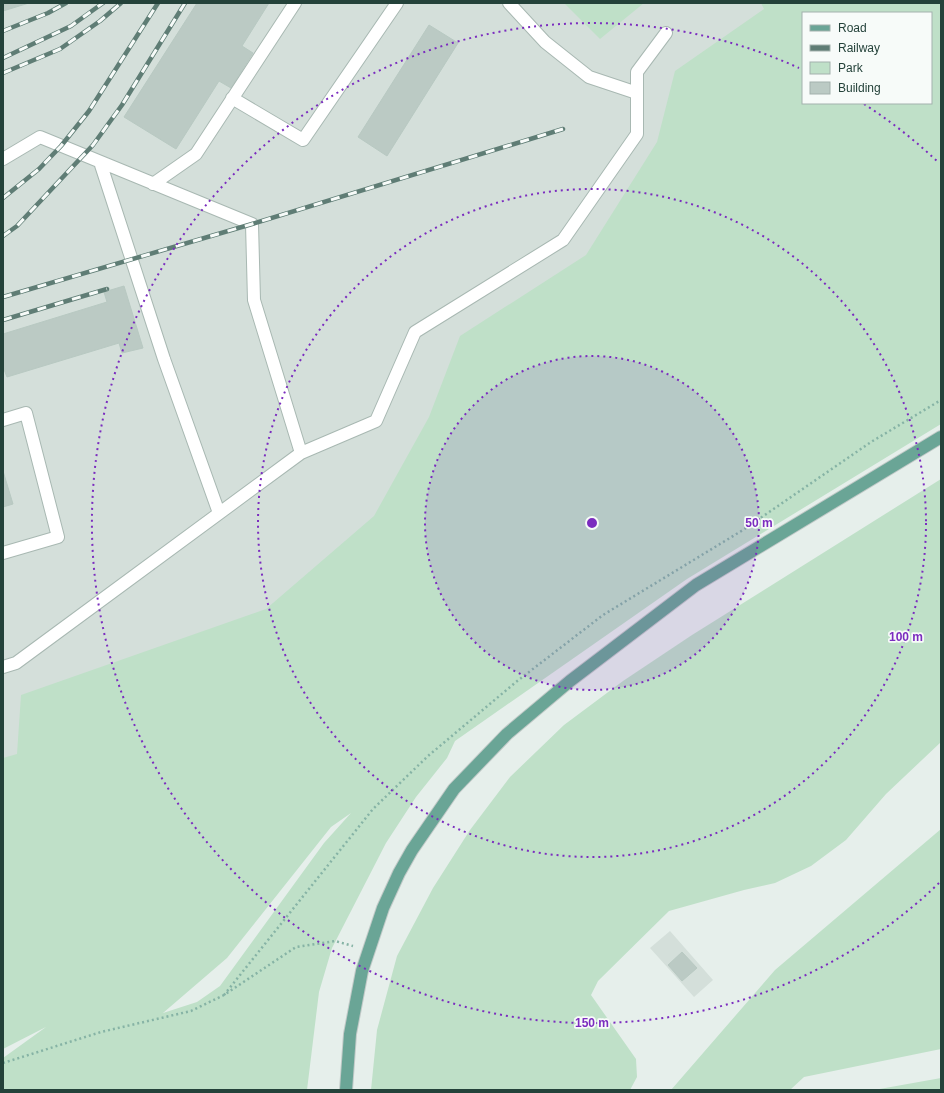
<svg xmlns="http://www.w3.org/2000/svg" width="944" height="1093" font-family="Arial,sans-serif">
  <style>
    .built { fill: #d4dfda; fill-rule: evenodd }
    .green { fill: #bfe0c8; fill-rule: evenodd }
    .building { fill: #bbcac4; stroke: #b8c9c2 }
    .lines { fill: none; stroke-linecap: round; stroke-linejoin: round }
    .minor-casing { stroke: #a8b8b2; stroke-width: 14 }
    .major-casing { stroke: #c2cac8; stroke-width: 14 }
    .path { stroke: #86b3a5; stroke-width: 2.5; stroke-dasharray: 2 3; stroke-linecap: butt }
    .minor { stroke: #fff; stroke-width: 12 }
    .major { stroke: #6aa596; stroke-width: 12 }
    .rail-casing { stroke: #5f7d75; stroke-width: 4.5 }
    .rail { stroke: #f7fbf9; stroke-width: 3; stroke-dasharray: 9; stroke-linecap: butt }
    .ring { fill: none; stroke: #7b2cbf; stroke-width: 2; stroke-dasharray: 2 4 }
    .centre { fill: #7b2cbf; stroke: #f7fbf9; stroke-width: 2 }
    .ring-label { font-size: 12px; text-anchor: middle; font-weight: bold; fill: #7b2cbf; stroke: #f7fbf9; stroke-width: 3.5; stroke-linejoin: round; paint-order: stroke }
  </style>
  <rect width="100%" height="100%" fill="#e6efeb"/>
  <path class="built" d="M3,3h938v387l-938,418zM803,13h128v90h-128z
    M670,931l43,49 -19,17 -44,-49z"/>
  <path class="green" d="M564,3h80l-44,36z
    M761,3h180v421l-254,155 -232,162 -8,17 -31,39 -30,46 -54,105 -13,44 -12,98h-304v-32l43,-31 -43,22v-291l14,-4 4,-59 245,-86 108,-93 55,-99 31,-81 126,-81 71,-113 18,-71 89,-62zM803,13h128v90h-128zM351,813l-27,30 -104,143 -23,16 -34,11 64,-55 104,-131z
    M941,479v263l-55,52 -40,46 -35,26 -36,17 -31,7 -75,21 -71,70 -7,14 45,64 1,18 -7,13h-259l6,-60 20,-74 36,-68 37,-58 40,-53 54,-52 59,-44 69,-46z
    M941,829v220l-137,28 -14,13h-119l104,-120z
    M941,1078v12h-67z"/>
  <path class="building" d="M3,3h26l-26,8z
    M197,3h72l-27,43 11,7 -22,35 -12,-7 -43,68 -52,-32z
    M429,25l29,18 -71,113 -29,-19z
    M124,286l19,62 -21,5 -3,-10 -112,34 -4,-10v-33l104,-32 -3,-10z
    M3,471l10,33 -10,3z
    M682,952l15,16 -15,13 -14,-16z"/>
  <g class="lines">
    <g class="minor-casing">
      <path id="minor" d="M509,3l36,39 44,35 48,16
        M232,98l71,42 94,-137
        M3,159l37,-22 212,87 2,76 47,153 75,-32 39,-89 148,-92 74,-106v-62l29,-39
        M100,162l64,197 55,154
        M153,184l43,-30 99,-151
        M3,420l23,-7 32,124 -55,16
        M3,667l13,-4 285,-210"/>
    </g>
    <g class="major-casing">
      <path id="major" d="M346,1090l4,-56 12,-63 21,-63 16,-35 13,-23 42,-61 53,-55 63,-53 126,-96 245,-148"/>
    </g>
    <path class="path" d="M224,995l149,-186 55,-53 88,-74 87,-67 140,-85 128,-88 70,-42
      M3,1063l98,-31 90,-21 33,-16 72,-48 39,-6 18,5"/>
    <use href="#minor" class="minor"/>
    <use href="#major" class="major"/>
    <g class="rail-casing">
      <path id="rail" d="M3,31l45,-18 18,-10
        M3,58l68,-32 32,-23
        M3,73l57,-24 40,-28 21,-18
        M3,198l36,-29 22,-23 28,-35 69,-108
        M3,236l14,-10 76,-81 29,-40 63,-102
        M3,297l249,-73 311,-95
        M3,320l104,-31"/>
    </g>
    <use href="#rail" class="rail"/>
  </g>
  <circle cx="592" cy="523" r="167" fill="#7b2cbf" fill-opacity=".12"/>
  <g class="ring">
    <circle cx="592" cy="523" r="167"/>
    <circle cx="592" cy="523" r="334"/>
    <path d="M939 883A500 500 0 1 1 799 68M864 104A500 500 0 0 1 939 163"/>
  </g>
  <circle cx="592" cy="523" r="6" class="centre"/>
  <g class="ring-label">
    <text x="759" y="527">50 m</text>
    <text x="906" y="641">100 m</text>
    <text x="592" y="1027">150 m</text>
  </g>
  <rect width="944" height="1093" fill="none" stroke="#24423a" stroke-width="8"/>
  <rect x="802" y="12" width="130" height="92" fill="#f7fbf9" stroke="#a3b1ad"/>
  <rect x="810" y="25" width="20" height="6" fill="#6aa596" stroke="#a3b1ad"/>
  <text x="838" y="32" font-size="12" fill="#24423a">Road</text>
  <rect x="810" y="45" width="20" height="6" fill="#5f7d75" stroke="#a3b1ad"/>
  <text x="838" y="52" font-size="12" fill="#24423a">Railway</text>
  <rect x="810" y="62" width="20" height="12" fill="#bfe0c8" stroke="#a3b1ad"/>
  <text x="838" y="72" font-size="12" fill="#24423a">Park</text>
  <rect x="810" y="82" width="20" height="12" fill="#bbcac4" stroke="#a3b1ad"/>
  <text x="838" y="92" font-size="12" fill="#24423a">Building</text>
</svg>
